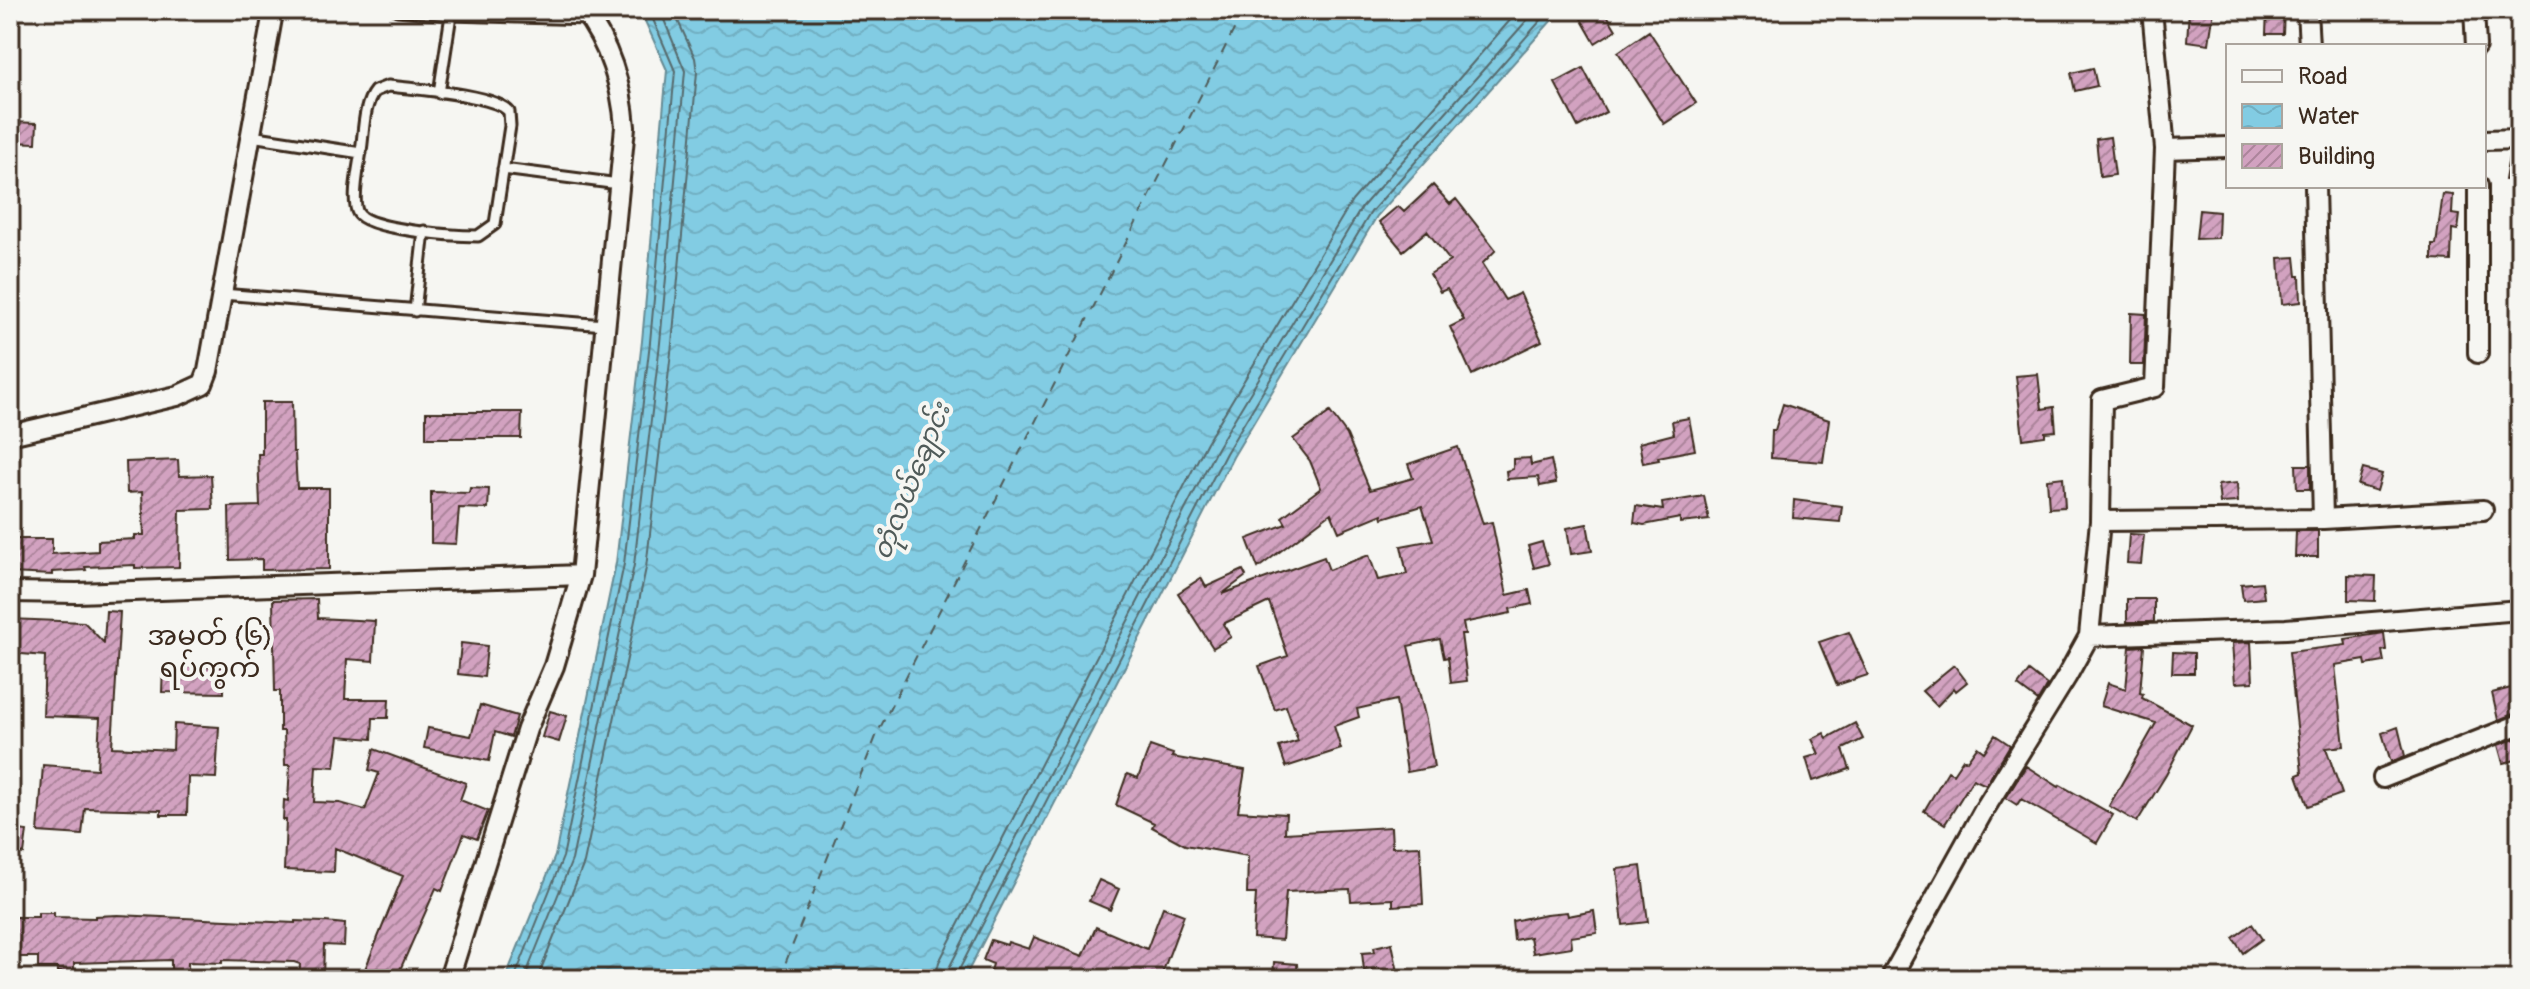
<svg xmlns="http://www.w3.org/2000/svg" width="2530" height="989" font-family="Pangolin,'Noto Sans Myanmar',sans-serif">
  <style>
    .water { fill: url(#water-waves); stroke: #668b94; stroke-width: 2 }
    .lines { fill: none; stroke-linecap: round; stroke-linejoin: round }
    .shore { stroke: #576b6d; stroke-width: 2 }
    .ferry { stroke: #505b59; stroke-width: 2; stroke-dasharray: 10 8; stroke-linecap: butt }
    .building { fill: url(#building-hatch); stroke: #3b2a1e; stroke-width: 2 }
    .lane-casing { stroke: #3b2a1e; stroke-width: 15 }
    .street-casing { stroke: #3b2a1e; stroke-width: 24 }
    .lane { stroke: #f6f6f2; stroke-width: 9 }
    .street { stroke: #f6f6f2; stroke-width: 18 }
    .labels { text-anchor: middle; stroke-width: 8; stroke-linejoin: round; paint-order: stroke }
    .water-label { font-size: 26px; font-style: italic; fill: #505b59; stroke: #f6f6f2 }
    .quarter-label { font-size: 28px; fill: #3b2a1e; stroke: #f6f6f2 }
  </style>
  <defs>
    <pattern id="water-waves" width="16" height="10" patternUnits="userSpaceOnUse" patternTransform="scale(2)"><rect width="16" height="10" fill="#82cce3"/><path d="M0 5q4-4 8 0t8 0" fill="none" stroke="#71afc2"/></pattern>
    <pattern id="building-hatch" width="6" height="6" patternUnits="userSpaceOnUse" patternTransform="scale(2)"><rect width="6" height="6" fill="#d2a2c0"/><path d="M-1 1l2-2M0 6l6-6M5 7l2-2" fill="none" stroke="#ac849b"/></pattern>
  </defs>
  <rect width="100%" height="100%" fill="#f6f6f2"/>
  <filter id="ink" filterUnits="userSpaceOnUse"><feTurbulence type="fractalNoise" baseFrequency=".0125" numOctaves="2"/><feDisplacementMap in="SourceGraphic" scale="16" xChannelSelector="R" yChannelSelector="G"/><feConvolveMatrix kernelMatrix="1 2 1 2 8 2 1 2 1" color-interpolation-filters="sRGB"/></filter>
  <g filter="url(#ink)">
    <path class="water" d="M640,10h921l-184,206 -144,241 -269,522h-459l50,-123 61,-293 26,-222 25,-271z"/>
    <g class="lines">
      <path class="shore" d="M514,979l49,-122 61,-293 26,-222 25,-271 -26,-61
        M524,979l48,-119 62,-295 26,-222 25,-272 -25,-61
        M537,979l47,-116 62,-295 26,-224 25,-272 -2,-14 -22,-48
        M935,979l4,-17 268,-520 145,-241 167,-191
        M947,979l2,-11 268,-520 145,-241 174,-197
        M957,979l1,-7 268,-519 145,-241 179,-202"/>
      <path class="ferry" d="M779,979l98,-245 367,-724"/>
    </g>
    <path class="building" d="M1576,10h28l12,20 -21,13z
      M2189,10h25l-5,34 -22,-3z
      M2267,10h17l-1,24h-17z
      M1649,31l47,72 -32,21 -46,-72z
      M1583,68l23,44 -28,15 -23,-44z
      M2093,68l4,18 -22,5 -4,-18z
      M10,122l27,1 -1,20 -26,-1z
      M2110,137l5,38 -15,2 -4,-38z
      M2510,151h10v32l-15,-3z
      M1433,185l17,19 6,-5 40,51 -14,14 23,36 15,-7 22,48 -70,34 -22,-48 14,-7 -17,-31 -7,3 -10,-18 20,-13 -23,-30 -24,20 -24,-29 19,-16 6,6z
      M2443,194l10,1 -1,19 8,1 -2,15 -6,-1 -1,32 -19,-1v-15h4z
      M2199,210l20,2 -1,26 -22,1z
      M2295,257l2,19h3l1,26 -19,2 -3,-46z
      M2131,313l15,1 -2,51h-14z
      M2038,374l4,35 12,-2 2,24 -11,1v4l-22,3 -7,-63z
      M262,402h30l1,50h2l2,36h32v81l-67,1v-11l-32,1 -1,-53 31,-1 -2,-52h4z
      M1783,404l46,16 -6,42 -52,-4 1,-28h3z
      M426,412h96l-1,26h-95z
      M1330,412l17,23 23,55 43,-12 -5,-14 50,-17 25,77 9,-2 15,73 22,-5 3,14 -22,5 1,4 -48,10 2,11h-4l6,47 -16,2 -3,-26 -4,1 -4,-19 -32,7 18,74 8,47 -27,5 -11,-72 -39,9 2,8 -25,9 7,23 -55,18 -7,-20 19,-6 -12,-35 -11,4 -16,-44 29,-10 -19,-54 -46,22 8,13 -18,11 -35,-55 23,-15 5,9 37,-17 3,6 -24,18 102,-37 5,13 40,-15 9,25 29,-6 -6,-28 32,-6 -11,-34 -39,12 -1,-4 -43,18 -8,-19 -73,55 -11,-29 39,-15 -4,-7 39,-29 -11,-27 -17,-22z
      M1689,418l6,32 -37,7 1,3 -16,3 -4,-20 35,-9 -2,-13z
      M1530,458l1,7 20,-5 5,23 -16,3 -2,-9 -31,2 -1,-8 7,-2v-10z
      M178,460l1,16 32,-1 2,34 -33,1 -1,57 -44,1v-3l-50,2 1,3 -34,2v3l-42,-2v-34h42v15l46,-3v-10l37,-2v-4h9l-2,-43 -15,1 -1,-31z
      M2296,465h14v24h-13z
      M2363,469l19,5 -5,17 -19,-6z
      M2063,477l2,30 -16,1 -2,-29z
      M2237,483l1,19 -18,1 -2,-18z
      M470,488l19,1 -1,20 -29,-1 -3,36 -25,-1v-51l38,1z
      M1704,496l5,24 -29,3v-5l-36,7 -10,-2 2,-17 27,4 -1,-7z
      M1794,500l48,6 -2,16 -47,-4z
      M1587,524l5,27 -21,3 -4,-26z
      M2296,531h22v26h-23z
      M2129,534l15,1 -3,29 -14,-1z
      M1542,542l7,22 -15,4 -6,-22z
      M2348,575l28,1 -1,25 -27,-1z
      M2262,582l2,16 -21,2 -2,-16z
      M317,599l1,19 57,3 -2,40 -26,-2 -2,40h44l-1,19h-15l-1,21 -33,-3 -4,31 -19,-1 -2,36 26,1 25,7 14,-37 -10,-3 5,-21 92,34 -6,17 28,11 -11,28 -13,-5 -22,57 -6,-3 -40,91h-35l42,-103 -68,-28 -1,24 -50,-2 2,-50h-3l1,-20 4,1 2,-36h-5l-1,-34h-4v-40h-5l-2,-91z
      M2127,599h27v23h-27z
      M106,611l14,1 -8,135 61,3 1,-26 45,3 -3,51 -28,-1 -1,38h-26v-5l-76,-2 -3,27 -44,-3 5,-67 54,4 3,-51 -57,-2 2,-60 -35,-3v-34l74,3 20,21z
      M1849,632l19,43 -31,10 -18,-43z
      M2384,633l2,17 -4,1 2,11 -18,3 -1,-5 -30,5 9,81 -18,2 16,46 -34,12 -11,-31 5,-2 -13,-121 57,-7 -1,-6z
      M2251,642l2,40 -18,1 -3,-40z
      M461,643l26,3 -3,31 -26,-3z
      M2144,646l-4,47 3,1 -1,4 50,27 -26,50 -29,47 -28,-16 47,-83 -55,-17 7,-23 18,6 4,-42z
      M2173,652l21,1v20h-22z
      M1954,665l13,17 -11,9 -2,-3 -17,18 -15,-15z
      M163,666l61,1v26l-62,-1z
      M2029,671l18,14 -9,16 -20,-15z
      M2511,688l7,24 -20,8 -6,-27z
      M480,705l37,11 -6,21 -16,-5 -6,29 -65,-13 4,-20 43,8z
      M550,711l17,5 -8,26 -17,-5z
      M1855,723l8,16 -20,10 7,20 -37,12 -7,-23 13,-4 -7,-15 12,-6 3,5z
      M2398,727l7,29 -14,6 -9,-29z
      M1995,735l15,10 -24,40 -13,-6 -28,45 -21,-13 24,-40 5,3 10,-15 4,2 10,-14 7,5z
      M2520,737v22l-17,4 -5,-18z
      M1150,746l23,8 -1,3 73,13 -7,41 48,3 -1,19 106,-6 1,20 28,-1 3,58 -30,2v-7l-42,2 -1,-12 -64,3 -4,48 -29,-2 3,-44h-9l1,-38 -63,-11 -33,-18 2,-4 -38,-18 11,-31 11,4z
      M2026,766l33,21 1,-2 53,30 -16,28 -76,-44 -4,6 -11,-7z
      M12,829l15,2 -3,23 -14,-2z
      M1641,866l7,56 -25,3 -6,-56z
      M1099,880l20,9 -9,21 -21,-9z
      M1163,907l21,8 -24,64h-164l2,-5 -7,-3 2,-7 -10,-4 8,-20 16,5 1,-3 21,7 5,-12 49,19 13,-29 51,22z
      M1594,911l3,22 -26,4 1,10 -39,6 -3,-16 -16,3 -2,-19 34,-7 21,-2 1,4z
      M38,913h16v4l41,1v-2l23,-1 177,8v-2l30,1 20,2 -1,22 -20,-1 -1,34h-24l1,-15 -6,-2 -72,-2v3l-34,-1v17h-17v-19l-97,3v9h-17v-4h-19v-11h-22v-10h-6v-30h28z
      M2252,924l10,15 -19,14 -10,-15z
      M1392,943l6,29 -17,4 -2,-8 -15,2 -2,-17 13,-1 -1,-5z
      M1274,962l23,2 1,15h-25z"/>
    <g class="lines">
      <g class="lane-casing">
        <path id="lane" d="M397,10l54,5 138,4
          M388,86c26,3 108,8 121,26l1,14 -15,98 -17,12c-22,0 -110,-6 -120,-23 -7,-12 1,-47 3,-62 3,-18 2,-46 14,-60z
          M439,93l12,-78
          M251,136l110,17
          M503,169l116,15
          M222,294l383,31
          M415,311l9,-80"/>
      </g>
      <g class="street-casing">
        <path id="street" d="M2307,10l2,36
          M2474,10l2,36
          M2484,140l36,-1
          M2165,149l63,-2
          M2315,186l8,333
          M2478,353v-167
          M10,435l167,-39 26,-12 5,-13 64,-353 -2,-8
          M2100,521l223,-2 160,-9
          M10,592l67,1 504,-18
          M2089,636l197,-7 234,-19
          M2383,778l137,-54
          M449,979l78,-250 27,-63 27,-91 44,-448c-3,-41 -16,-84 -42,-117
          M1893,979v-5l91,-164 83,-134 22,-40 11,-115 2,-121 53,-13 10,-238 -13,-139"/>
      </g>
      <use href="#lane" class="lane"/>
      <use href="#street" class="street"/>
    </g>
  </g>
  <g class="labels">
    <g class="water-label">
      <text transform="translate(911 481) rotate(-68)" y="9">တုံလယ်ချောင်း</text>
    </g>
    <g class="quarter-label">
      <text x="210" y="645">အမှတ် (၆)<tspan x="210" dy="32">ရပ်ကွက်</tspan></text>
    </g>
  </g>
  <rect width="2530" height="989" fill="none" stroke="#f6f6f2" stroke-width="40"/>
  <rect x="20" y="20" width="2490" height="949" fill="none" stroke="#3b2a1e" stroke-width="3" filter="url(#ink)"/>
  <rect x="2226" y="44" width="260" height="144" fill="#f6f6f2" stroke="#aba49d" stroke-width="2"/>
  <rect x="2242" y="70" width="40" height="12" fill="#f6f6f2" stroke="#aba49d" stroke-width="2"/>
  <text x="2298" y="84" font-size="24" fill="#3b2a1e">Road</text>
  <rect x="2242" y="104" width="40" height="24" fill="url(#water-waves)" stroke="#aba49d" stroke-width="2"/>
  <text x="2298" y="124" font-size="24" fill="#3b2a1e">Water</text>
  <rect x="2242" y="144" width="40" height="24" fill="url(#building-hatch)" stroke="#aba49d" stroke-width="2"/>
  <text x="2298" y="164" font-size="24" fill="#3b2a1e">Building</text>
</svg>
